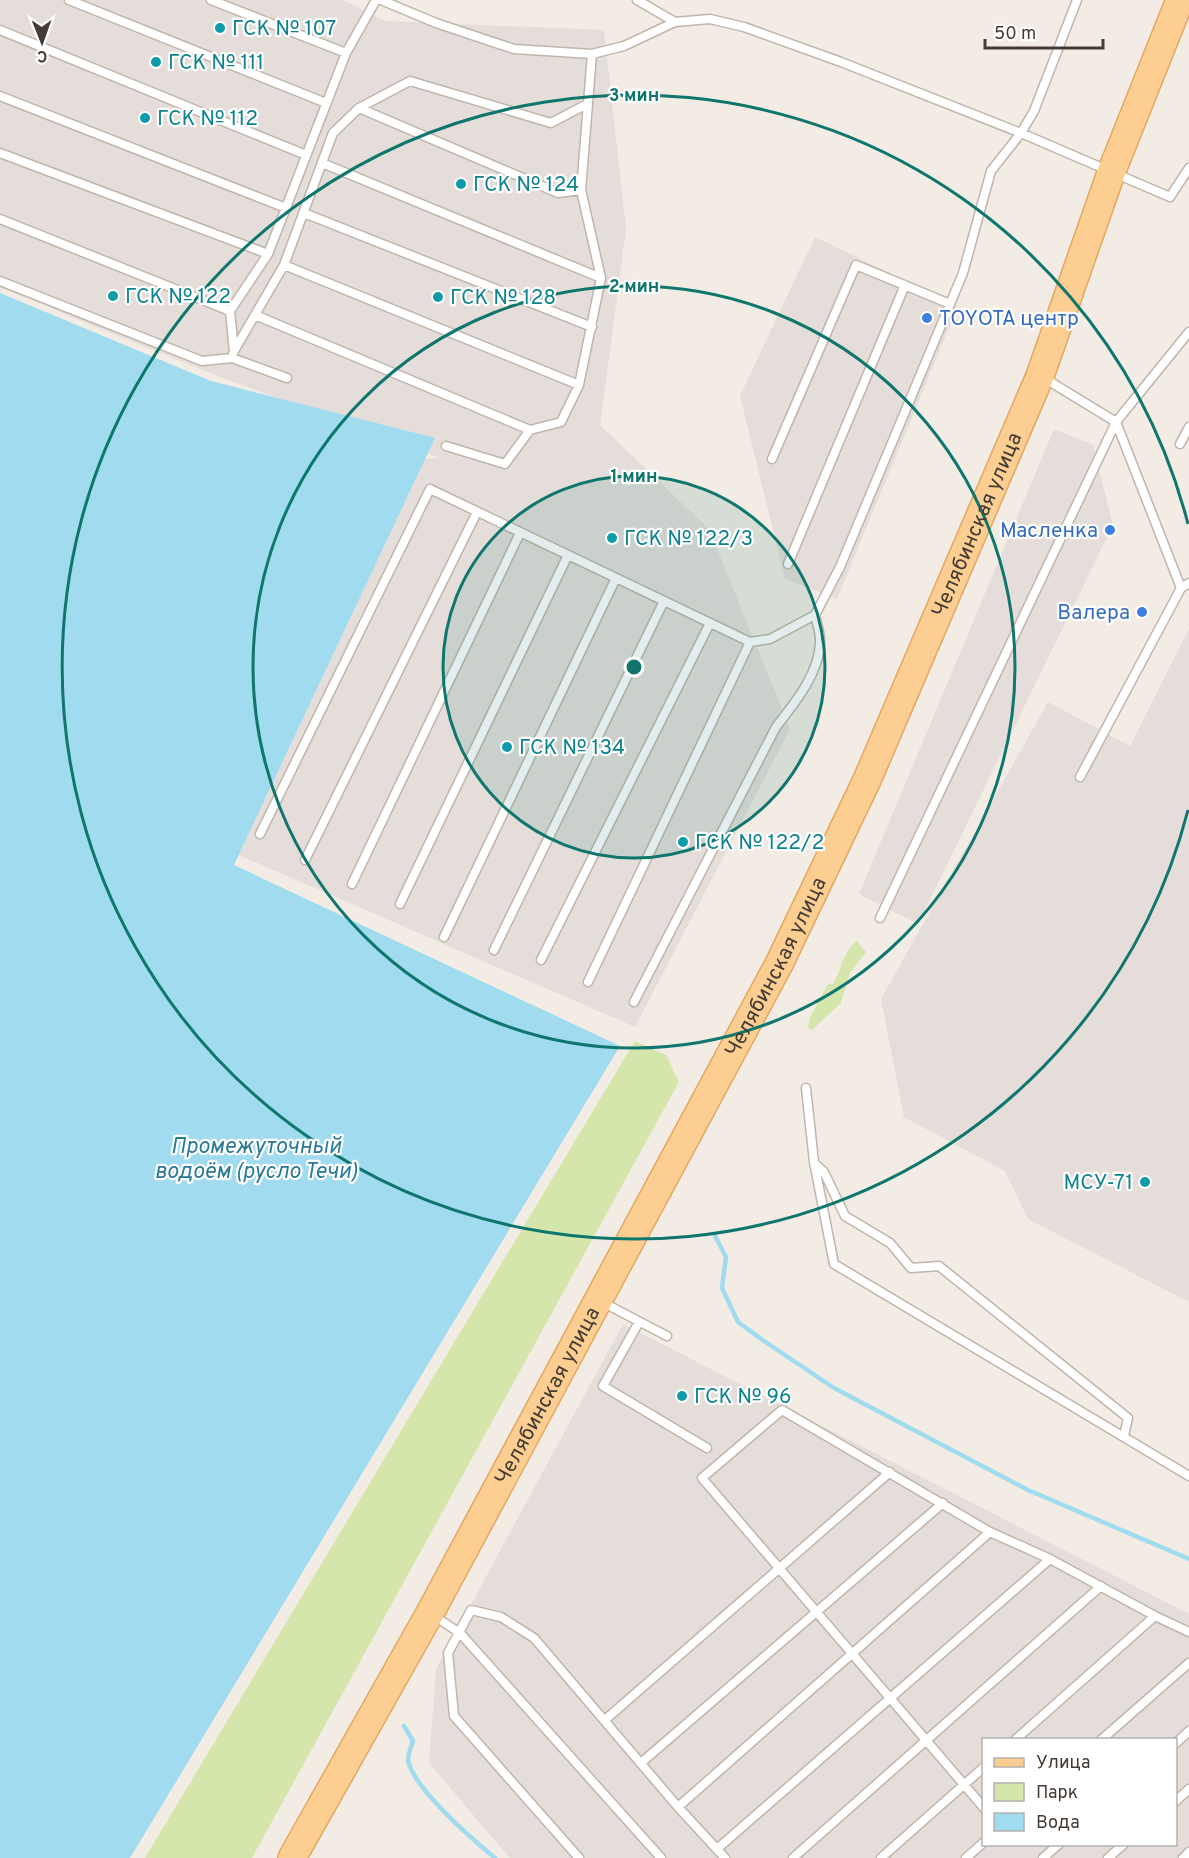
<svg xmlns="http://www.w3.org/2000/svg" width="1189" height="1858" font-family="Overpass,sans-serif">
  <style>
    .industrial { fill: #e4ddd9; fill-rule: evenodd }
    .green { fill: #d5e6ad }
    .water { fill: #a0dbef }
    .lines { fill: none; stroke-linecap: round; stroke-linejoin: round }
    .stream { stroke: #a0dbef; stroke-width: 4.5 }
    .service-casing { stroke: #c0b5aa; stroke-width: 11 }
    .primary-casing { stroke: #e2a862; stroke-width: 30 }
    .service { stroke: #fff; stroke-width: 8 }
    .primary { stroke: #fdce92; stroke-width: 27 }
    .ring { fill: none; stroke: #0f766e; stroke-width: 3 }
    .culture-dot { fill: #0f9aa8; stroke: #fff; stroke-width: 2 }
    .shop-dot { fill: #3f7fe0; stroke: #fff; stroke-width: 2 }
    .labels { text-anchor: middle; stroke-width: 4.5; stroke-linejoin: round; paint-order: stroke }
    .culture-label { font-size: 21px; fill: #0d838f; stroke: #fff; text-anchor: start }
    .shop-label { font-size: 21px; fill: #366cbe; stroke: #fff; text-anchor: end }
    .street-label { font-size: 21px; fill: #443b34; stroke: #fff }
    .water-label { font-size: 22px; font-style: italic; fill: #2a7a96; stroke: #fff }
    .centre { fill: #0f766e; stroke: #fff; stroke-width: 3 }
    .ring-label { font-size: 18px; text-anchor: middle; font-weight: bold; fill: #0f766e; stroke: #fff; stroke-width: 4.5; stroke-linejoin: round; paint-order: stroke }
  </style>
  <rect width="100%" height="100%" fill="#f2ece4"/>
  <path class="industrial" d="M0,0h343l42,21 219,9 22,199 -26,196 109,104 81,200 -155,298 -396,-172 186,-396 15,-1 -222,-82 -142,-57 -76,-34z
    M815,237l143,69 -121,293 -52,-20 -45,-183z
    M1054,429l39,16 20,80 -195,399 -59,-30z
    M1189,629v673l-161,-83 -23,-48 -101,-54 -23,-118 167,-297 82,44z
    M623,1324l566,290v244h-679l-81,-95 7,-94zM984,1740h192v104h-192z"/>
  <path class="green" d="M857,941l9,11 -16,21 -9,30 -29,27 -4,-2 2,-11 18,-33h5c7,-12 13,-37 24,-43z
    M635,1041l31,14 13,27 -427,776h-107z"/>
  <path class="water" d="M0,293l211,88 224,57 -201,427 386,181 -490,812h-130z"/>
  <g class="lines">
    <path class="stream" d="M715,1236l11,21 -4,31 16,34 26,19 70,47 194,102 161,69
      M404,1726l9,15c-2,6 -5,13 -5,19 5,28 64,79 87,98"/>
    <g class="service-casing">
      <path id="service" d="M69,0l257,103
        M211,0l135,53
        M381,0l55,23 78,26 78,5
        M637,0l38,22 35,-3 34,8 97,35 180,71 149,64 19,-29
        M0,30l306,125
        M0,96l286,112
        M359,108l199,85 23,-3
        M0,153l268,101
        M322,163l279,115
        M304,213l288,114
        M0,219l230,92
        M284,265l295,120
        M0,281l202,80 30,-3
        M255,315l275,115
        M234,351l-4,-40 38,-57 78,-201 30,-53
        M287,378l-55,-20 2,-7 50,-86 49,-132 26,-25 51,-27 141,42 36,-19
        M1044,378l72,44 73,-90
        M1180,444l9,-17
        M446,446l59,18 25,-34 31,-8 18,-37 22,-107 -20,-88 11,-136 32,-8 51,-24
        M772,459l84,-194 94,39
        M788,564l117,-279
        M1181,588l8,-5
        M260,834l170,-345 320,153 20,-3 45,-24 25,-48 123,-294 28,-102 30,-38 13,-22 43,-111
        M305,860l172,-348
        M352,884l168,-351
        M400,904l168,-349
        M880,918l236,-496 65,166 -101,189
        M444,937l172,-359
        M494,950l170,-349
        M541,960l169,-337
        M588,982l162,-340
        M634,1002l142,-275c18,-23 43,-53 44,-84 1,-8 -3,-19 -5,-28
        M806,1088l8,74 20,102 355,212
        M814,1163l10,9 21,44 45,27 21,25 28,-2 189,152 -4,18
        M602,1302l65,34
        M639,1322l-36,64 104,62
        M434,1616l26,17 201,225
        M606,1719l284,-247
        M1015,1740l140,-124
        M1101,1740l88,-77
        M1176,1743l13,-12
        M642,1762l301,-259
        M1176,1801l13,-12
        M678,1807l312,-275
        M984,1808l-282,-330 80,-68 208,122 60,27 105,57 34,16
        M717,1849l333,-290
        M579,1858l-125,-142 -6,-63 23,-43 30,7 33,21 144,169 47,51
        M793,1858l308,-272
        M881,1858l103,-91
        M966,1858l18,-16
        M1043,1858l16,-14
        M1108,1858l16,-14
        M1183,1858l6,-6"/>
    </g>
    <g class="primary-casing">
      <g id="primary">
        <path id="s1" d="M292,1858l138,-245 349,-649 88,-184 173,-404 71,-203 69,-173"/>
      </g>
    </g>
    <use href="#service" class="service"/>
    <use href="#primary" class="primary"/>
  </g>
  <circle cx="634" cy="667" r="191" fill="#0f766e" fill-opacity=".12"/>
  <g class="ring">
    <circle cx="634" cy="667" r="191"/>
    <circle cx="634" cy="667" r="381"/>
    <path d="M1188 810A572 572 0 1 1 1188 524"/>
  </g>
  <g class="culture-dot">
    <circle cx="220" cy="28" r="6"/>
    <circle cx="156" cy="62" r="6"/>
    <circle cx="145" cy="118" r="6"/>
    <circle cx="461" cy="184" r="6"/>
    <circle cx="113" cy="296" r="6"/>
    <circle cx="438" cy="297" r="6"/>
    <circle cx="612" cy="538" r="6"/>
    <circle cx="507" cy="747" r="6"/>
    <circle cx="683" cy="842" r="6"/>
    <circle cx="1145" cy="1182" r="6"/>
    <circle cx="682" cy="1396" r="6"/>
  </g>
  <g class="shop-dot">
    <circle cx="927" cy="318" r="6"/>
    <circle cx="1110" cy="530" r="6"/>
    <circle cx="1142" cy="612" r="6"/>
  </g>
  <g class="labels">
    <g class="culture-label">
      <text x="232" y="35">ГСК № 107</text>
      <text x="168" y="69">ГСК № 111</text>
      <text x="157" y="125">ГСК № 112</text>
      <text x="473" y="191">ГСК № 124</text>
      <text x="125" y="303">ГСК № 122</text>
      <text x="450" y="304">ГСК № 128</text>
      <text x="624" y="545">ГСК № 122/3</text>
      <text x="519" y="754">ГСК № 134</text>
      <text x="695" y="849">ГСК № 122/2</text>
      <text x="1133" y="1189" text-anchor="end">МСУ-71</text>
      <text x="694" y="1403">ГСК № 96</text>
    </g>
    <g class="shop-label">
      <text x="939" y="325" text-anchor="start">TOYOTA центр</text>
      <text x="1098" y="537">Масленка</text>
      <text x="1130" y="619">Валера</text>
    </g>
    <g class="street-label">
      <text dy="7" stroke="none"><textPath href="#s1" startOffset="1500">Челябинская улица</textPath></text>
      <text dy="7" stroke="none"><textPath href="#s1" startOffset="1014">Челябинская улица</textPath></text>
      <text dy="7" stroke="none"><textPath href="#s1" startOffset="528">Челябинская улица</textPath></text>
    </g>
    <g class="water-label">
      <text x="256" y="1153">Промежуточный<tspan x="256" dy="25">водоём (русло Течи)</tspan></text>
    </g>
  </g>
  <circle cx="634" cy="667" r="9" class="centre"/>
  <g class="ring-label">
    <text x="634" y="101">3 мин</text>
    <text x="634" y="292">2 мин</text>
    <text x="634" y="482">1 мин</text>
  </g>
  <rect x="982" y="1738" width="195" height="108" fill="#ffffff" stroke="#b4b1ae" stroke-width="1.5"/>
  <rect x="994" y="1758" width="30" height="9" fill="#fdce92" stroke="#b4b1ae" stroke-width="1.5"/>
  <text x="1036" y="1768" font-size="18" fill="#443b34">Улица</text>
  <rect x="994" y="1783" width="30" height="18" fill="#d5e6ad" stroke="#b4b1ae" stroke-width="1.5"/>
  <text x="1036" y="1798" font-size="18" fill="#443b34">Парк</text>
  <rect x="994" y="1813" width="30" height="18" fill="#a0dbef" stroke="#b4b1ae" stroke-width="1.5"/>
  <text x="1036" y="1828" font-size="18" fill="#443b34">Вода</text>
  <g transform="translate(42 42) rotate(179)" stroke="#ffffff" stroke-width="4.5" paint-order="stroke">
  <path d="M0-4.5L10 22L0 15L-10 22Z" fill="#443b34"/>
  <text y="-9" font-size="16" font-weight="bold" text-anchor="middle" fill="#443b34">С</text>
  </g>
  <path d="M985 39v9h118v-9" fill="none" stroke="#443b34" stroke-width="3"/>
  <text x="994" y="39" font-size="18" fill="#443b34" stroke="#ffffff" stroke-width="4.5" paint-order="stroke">50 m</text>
</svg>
